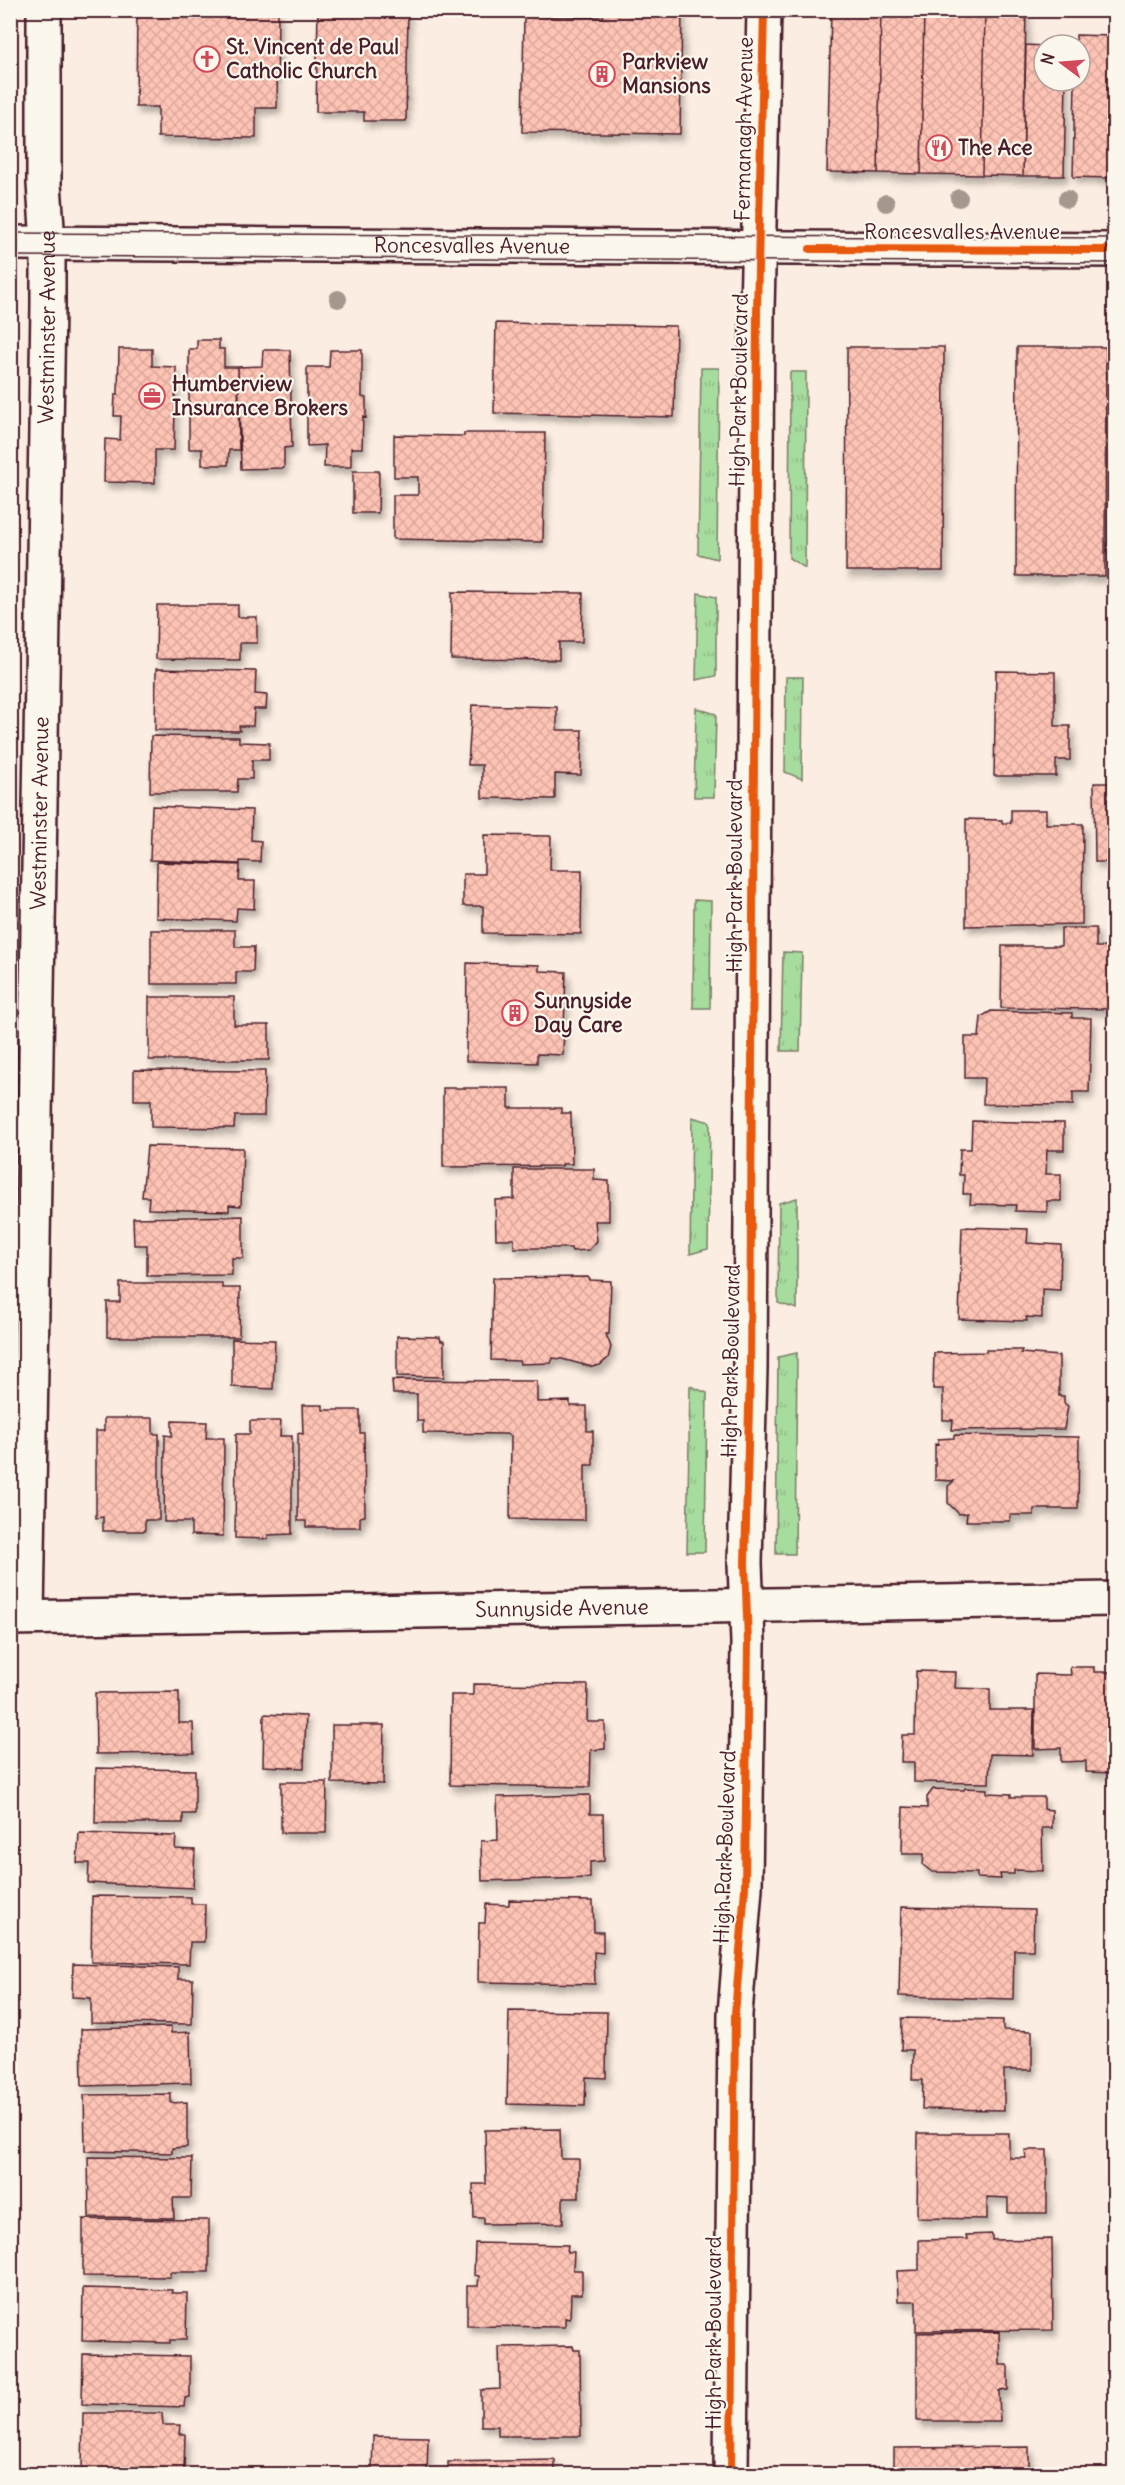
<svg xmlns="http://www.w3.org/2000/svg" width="1125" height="2485" font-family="Delius,sans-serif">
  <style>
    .grass { fill: url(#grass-tufts); stroke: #787e65; stroke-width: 1.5 }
    .building { fill: url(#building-cross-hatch); stroke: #4a1f2b; stroke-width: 1.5; filter: url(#shadow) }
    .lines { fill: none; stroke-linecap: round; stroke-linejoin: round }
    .minor-casing { stroke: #4a1f2b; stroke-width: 38 }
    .minor { stroke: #fbf7ec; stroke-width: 33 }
    .tram { stroke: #4a1f2b; stroke-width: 1.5 }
    .cycleway-casing { stroke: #fbf7ec; stroke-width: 11 }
    .cycleway { stroke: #e8590c; stroke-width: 8 }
    .tree { fill: #a6968d }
    .labels { text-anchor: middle; stroke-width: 4.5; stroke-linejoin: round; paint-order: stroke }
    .poi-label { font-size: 21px; font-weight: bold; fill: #4a1f2b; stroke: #fbf7ec; text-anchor: start }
    .street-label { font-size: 21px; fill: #4a1f2b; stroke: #fbf7ec }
  </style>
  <defs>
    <pattern id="grass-tufts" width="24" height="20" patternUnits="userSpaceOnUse" patternTransform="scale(1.5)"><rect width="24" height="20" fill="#a7dc9f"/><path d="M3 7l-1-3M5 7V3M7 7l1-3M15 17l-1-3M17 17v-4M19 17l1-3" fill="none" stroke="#91bc89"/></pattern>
    <pattern id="building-cross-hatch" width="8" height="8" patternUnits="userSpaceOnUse" patternTransform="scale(1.5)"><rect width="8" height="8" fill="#fdc3b4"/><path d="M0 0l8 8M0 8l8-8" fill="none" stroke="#daa79b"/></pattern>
    <filter id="shadow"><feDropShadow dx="3.5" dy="6" stdDeviation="3" flood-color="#0004"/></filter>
  </defs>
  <rect width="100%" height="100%" fill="#fbede1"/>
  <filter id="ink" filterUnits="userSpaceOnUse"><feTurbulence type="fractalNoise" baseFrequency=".0167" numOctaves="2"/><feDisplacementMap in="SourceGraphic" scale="12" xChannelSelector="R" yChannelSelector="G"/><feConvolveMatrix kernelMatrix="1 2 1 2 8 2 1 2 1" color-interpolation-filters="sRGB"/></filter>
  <g filter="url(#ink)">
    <path class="grass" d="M701,368h18l-2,191 -19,-5z
      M790,372h16l-1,196 -16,-10z
      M698,593l18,4v79l-20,4z
      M786,677h17l-1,102 -17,-7z
      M696,708l20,6 -2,83h-20z
      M694,900l17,1 -1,107h-17z
      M783,952l19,1 -2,98h-19z
      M692,1117l18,5 -2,127 -18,5z
      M797,1198v111l-19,-6 1,-100z
      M797,1353l-2,201h-19l2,-197z
      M690,1386l17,7 -2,159h-18z"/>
    <path class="building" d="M137,10h141l-1,98h-21v30l-98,-1v-30h-22z
      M318,10l90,3 -2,108h-42v-9h-48z
      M603,10h79l-2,124 -158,-2 2,-116 79,1z
      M831,10h50l-3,163 -51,-1z
      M881,10h43l-3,164 -43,-1z
      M924,10h61l-3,165 -61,-1z
      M985,10h41l-3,166 -41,-1z
      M1076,35l36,1 -3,142 -36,-1 2,-96h5v-36h-4z
      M1112,36h2v142h-5z
      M1026,45l18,1v35h22l-2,95h-41z
      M496,323l180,3 -2,91 -180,-4z
      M197,340h22v9h5v18h14l1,83h-10l-1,15h-26v-16h-13v-100h8z
      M847,347h97l-1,224h-97z
      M1017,347h89l-1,229h-89z
      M119,349h33v17l24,1 -2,83h-19v33l-51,-1 1,-43 15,1 1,-24h-7l1,-22h3z
      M263,350h27l2,97 -8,1v20l-43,1 -3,-102 24,-1z
      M330,350h32v47l4,1v20l-3,-1 -1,31h-11v19h-27l1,-22 -18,1v-79h22z
      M464,433h81l-2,109 -150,-3v-44h25v-18h-24v-42l70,1z
      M353,471h26l-1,42h-25z
      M452,592l131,1 -1,49h-23v18l-108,-1z
      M157,605h81v12h19v26h-17v17l-84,-1z
      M1112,619h2v88h-2z
      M156,669l100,2 -1,23 12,1 -1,14h-12l-1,17h-14l1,5 -85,-1z
      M996,671l59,1v54h15v34h-14v16h-62z
      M472,705l85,2v23h25l-1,45 -26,-1v25l-73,-1v-33h-14z
      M151,736l88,1v5l30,1v17h-17v19h-14l-1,13h-87z
      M1094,783h20v79h-19z
      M152,806l100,4 -1,30 10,1 -1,21 -20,-1v3l-90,-4z
      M1011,810h35v14h37l-1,100 -116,2v-107l36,1v3h9z
      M484,835l67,1 -1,34h32l-1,64 -98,-1v-27h-20v-32h21z
      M157,862l83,3 -1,16h16l-1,28 -17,-1 -1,13 -80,-3z
      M1061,928h35v19h18v62l-113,-1 1,-62h59z
      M151,930h84v17h19l-1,25h-17v12h-85z
      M467,963l72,2v6l27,1 -3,83 -26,-1v9l-71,-2z
      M149,997h85v28h35v35h-120z
      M991,1011l81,2v5h19l-2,74h-16v13l-90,-1 1,-26h-19v-41h14l2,-20z
      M134,1070l131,1 -1,45h-29l-1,12 -83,-1v-27h-17z
      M443,1088h66v20h52v5h10l1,51h-10v2l-119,1z
      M972,1121l92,2v27h-17l-1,24h15v27h-14v11l-32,-1 1,-6 -46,-1 1,-10h-8l1,-19h-5l1,-26h11z
      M147,1146l96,2 -2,58 -12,-1v6l-81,-2 1,-12h-7z
      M514,1169h80v11l15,1v40h-14l2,20 -8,9 -17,1 -1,-3h-57v-9h-18l-1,-39 19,-1z
      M243,1216v42h-11v17l-85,1v-31h-13l-1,-27z
      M962,1227l66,2 -1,14 34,2 -1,45 -18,-1v29l-16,-1 1,4 -68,-2z
      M588,1277l2,3 21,1 -2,53h-3l5,13 -3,11 -8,7 -8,2 -30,-8 -9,-1 -2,5 -31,1 -1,-3 -28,-1 2,-82z
      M120,1283h102v5h18l-1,49h-132v-35h13z
      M397,1336l43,1 1,4h3v36l-47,-1z
      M232,1339l43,1 -2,49 -41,-2z
      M986,1350h36l-1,3 38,3v40h5v7l4,3 -4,23 -112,1 1,-10h-10v-31h-10l1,-36 52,-1z
      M392,1380l145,1v21l33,-1v5h17v25h6v34h-8v55l-75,-1 1,-83 -5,-2 -83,-1v-12h-6v-27h-24z
      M302,1405h21v5h37v23h4l1,83 -5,1v10h-54v-6h-8v-88l5,1z
      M104,1418h49v16h6v86h-14v11h-42v-14l-7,1v-87h8z
      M172,1421l35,1 -1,16h18l-1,98 -32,-1v-13h-27l1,-87 7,1z
      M250,1421h31l-1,15h12v98l-24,1v4l-33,-1 1,-104h14z
      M954,1435l125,2 -1,72h-44v6h-24v6h-44l1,-8 -8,1 -11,-11v-17l6,-5 -19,-1v-36l3,1v-6l16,-1z
      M1070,1667h24v5h20v101l-28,-1v-11l-25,1v-14l-26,1v-75l36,1z
      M916,1671l40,1 -1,16 35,1v21h44l-1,45 -43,-1 -1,29 -75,-1v-20h-13l1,-27h13z
      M473,1684l115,1 -1,37h18v27l-14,1 -1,37 -140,-2 1,-90h22z
      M179,1692v31h14l1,30 -98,1 -1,-61z
      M264,1714l42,2 -2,52 -41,-2z
      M332,1725h52l-1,59 -51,-1z
      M96,1768l99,2v44h-12v9h-88z
      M281,1782h46l-1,51h-45z
      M965,1788l22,1v4l24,1v3h33v12l8,1v18h-10l1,43 -29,-1v4h-14l1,5 -24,-1v-5l-45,-1 -9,-7 1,-11h-22l1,-47 24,1v-11l6,-8 31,1z
      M590,1795v19h13l1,47 -14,1v16l-108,3 -1,-40 17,-1 -1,-43z
      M79,1833l97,3 -1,13 20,1 -2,38 -105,-5 1,-20h-12z
      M92,1896l99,1v7h14l-1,38h-14l-1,22 -98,-2z
      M509,1900l84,1 1,31h9v21l-9,-1 1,32 -117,-2 1,-59h6l1,-19 23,1z
      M901,1907l133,3 -1,40h-19l-1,49 -114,-3z
      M73,1964l105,3v12h15l-1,45 -101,-1v-25l-19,-1z
      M509,2011l98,1 -1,66 -20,-1 -1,29 -78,-2z
      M902,2018l101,2v10l29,1v39h-28v40l-82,-1 1,-29h-11l1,-30h-12z
      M171,2027v6l19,-1 1,51 -109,3 -1,-57z
      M171,2094v9l16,-1v45l-15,1v5l-87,-2 -1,-56z
      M560,2129l1,30h18v39h-16v25l-79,1v-6h-10l-1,-34h13l-1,-54z
      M918,2133h91v25h17l-1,-8h22v63h-39v-15l-21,-1v22l-70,-1z
      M88,2157l104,1 -1,40h-18l1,20 -85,-1z
      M1108,2175h6v59h-7z
      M83,2219l126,1v52h-39v5l-87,-1z
      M992,2234v6l60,-1 1,91 -137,1v-30h-18l-1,-30 22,-1v-30l48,-1 -1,-4z
      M475,2243l93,2 -1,7h7l-1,18h9v24h-11l-1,25 -5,-1v9l-98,-1v-40h11l1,-10 -5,-1z
      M1109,2243h5v40h-6z
      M83,2288l89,2v3h15l-1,47h-16v3l-88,-2z
      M999,2332l1,33h8v25l-9,1 1,30h-83v-88z
      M573,2346l1,4h6l1,86h-83v-10h-17v-36l19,-1 -1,-42z
      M83,2354l107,2v41l-5,1 -1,9 -102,-3z
      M83,2413h79l1,12h17l-1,9h6l-1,37h-102z
      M373,2436l55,1 -1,37h-55z
      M1029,2447v27h-135v-26z
      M555,2460v14h-107v-12z"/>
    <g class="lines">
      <g class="minor-casing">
        <g id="minor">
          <path id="s1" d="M10,243l1104,7"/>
          <path id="s2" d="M27,1617l21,-1312v-62l-4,-59v-174"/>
          <path id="s3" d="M10,1618l1104,-19"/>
          <path d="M731,2474l4,-460 10,-126 3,-245 -3,-80 5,-194 7,-1058 7,-301"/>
        </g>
      </g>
      <use href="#minor" class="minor"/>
      <path class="tram" d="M10,233l1104,5
        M10,256l1104,7"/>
      <g class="cycleway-casing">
        <path id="cycleway" d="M810,249l304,1
          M731,2474l4,-460 10,-126 3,-245 -3,-80 5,-194 7,-1058 7,-301"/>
      </g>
      <use href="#cycleway" class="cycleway"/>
    </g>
    <g class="tree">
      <circle cx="959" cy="198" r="9"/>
      <circle cx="1067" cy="199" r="9"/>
      <circle cx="886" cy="203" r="9"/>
      <circle cx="338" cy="299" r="9"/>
    </g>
  </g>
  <defs>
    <g id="church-ring" transform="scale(1.35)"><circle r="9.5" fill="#fbf7ec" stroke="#d1495b" stroke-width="1.5"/><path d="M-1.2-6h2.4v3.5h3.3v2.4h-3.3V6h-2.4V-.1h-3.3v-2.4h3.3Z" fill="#d1495b"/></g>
    <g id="building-ring" transform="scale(1.35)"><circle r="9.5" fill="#fbf7ec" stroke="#d1495b" stroke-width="1.5"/><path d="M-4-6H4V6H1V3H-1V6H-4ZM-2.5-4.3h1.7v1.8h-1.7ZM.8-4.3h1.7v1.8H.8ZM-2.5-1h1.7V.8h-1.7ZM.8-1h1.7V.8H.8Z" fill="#d1495b"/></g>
    <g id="restaurant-ring" transform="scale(1.35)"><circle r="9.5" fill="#fbf7ec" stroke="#d1495b" stroke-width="1.5"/><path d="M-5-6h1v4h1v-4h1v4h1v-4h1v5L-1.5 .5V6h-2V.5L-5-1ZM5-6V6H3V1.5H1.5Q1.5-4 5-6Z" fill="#d1495b"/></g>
    <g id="office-ring" transform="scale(1.35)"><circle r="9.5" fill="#fbf7ec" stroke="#d1495b" stroke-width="1.5"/><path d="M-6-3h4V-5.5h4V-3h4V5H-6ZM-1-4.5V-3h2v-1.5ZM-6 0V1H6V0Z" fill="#d1495b"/></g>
  </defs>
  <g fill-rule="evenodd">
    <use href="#church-ring" x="207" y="59"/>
    <use href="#building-ring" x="602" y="74"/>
    <use href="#restaurant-ring" x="939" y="148"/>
    <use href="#office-ring" x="152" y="396"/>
    <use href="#building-ring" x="515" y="1013"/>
  </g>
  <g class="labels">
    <g class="poi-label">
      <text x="226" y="54">St. Vincent de Paul<tspan x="226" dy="24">Catholic Church</tspan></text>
      <text x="622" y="69">Parkview<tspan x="622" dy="24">Mansions</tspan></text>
      <text x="958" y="155">The Ace</text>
      <text x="172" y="391">Humberview<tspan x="172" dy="24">Insurance Brokers</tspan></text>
      <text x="534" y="1008">Sunnyside<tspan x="534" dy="24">Day Care</tspan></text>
    </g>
    <g class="street-label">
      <text transform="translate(744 129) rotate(-89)" y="7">Fermanagh Avenue</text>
      <text x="962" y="239">Roncesvalles Avenue</text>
      <text dy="7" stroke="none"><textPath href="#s1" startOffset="462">Roncesvalles Avenue</textPath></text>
      <text dy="7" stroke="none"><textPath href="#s2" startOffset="1290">Westminster Avenue</textPath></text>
      <text transform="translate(739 390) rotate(-89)" y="7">High Park Boulevard</text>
      <text dy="7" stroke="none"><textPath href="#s2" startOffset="804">Westminster Avenue</textPath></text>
      <text transform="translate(735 876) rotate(-90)" y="7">High Park Boulevard</text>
      <text transform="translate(731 1361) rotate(-89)" y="7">High Park Boulevard</text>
      <text dy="7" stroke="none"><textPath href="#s3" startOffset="552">Sunnyside Avenue</textPath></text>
      <text transform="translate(725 1847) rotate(-88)" y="7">High Park Boulevard</text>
      <text transform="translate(714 2333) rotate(-90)" y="7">High Park Boulevard</text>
    </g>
  </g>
  <rect width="1125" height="2485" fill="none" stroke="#fbf7ec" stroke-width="36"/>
  <rect x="18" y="18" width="1089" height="2449" fill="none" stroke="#4a1f2b" stroke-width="2" filter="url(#ink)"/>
  <g transform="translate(1062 63) rotate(286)"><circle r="28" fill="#fbf7ec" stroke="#b4a19f" stroke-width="1.5"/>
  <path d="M0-4.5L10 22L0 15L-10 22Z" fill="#d1495b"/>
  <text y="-9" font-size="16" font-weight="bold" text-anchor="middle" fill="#4a1f2b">N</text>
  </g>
</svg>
